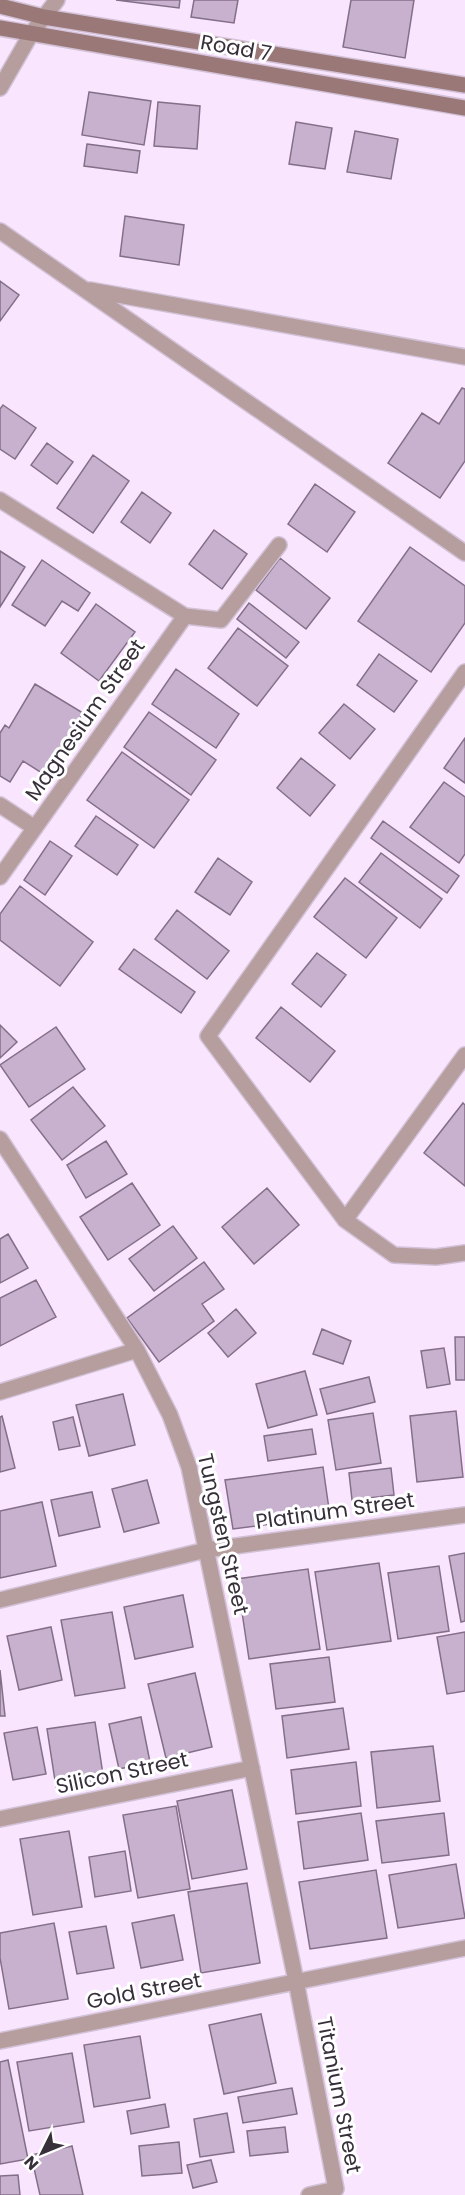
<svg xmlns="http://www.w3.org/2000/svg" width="465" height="2195" font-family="Poppins,sans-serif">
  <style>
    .building { fill: #c8b1ce; stroke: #846f89; stroke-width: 1.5 }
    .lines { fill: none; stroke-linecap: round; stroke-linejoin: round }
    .street-casing { stroke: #d2c1d7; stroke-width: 18 }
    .secondary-casing { stroke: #d2c1d7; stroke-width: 18 }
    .street { stroke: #b69e9e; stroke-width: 15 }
    .secondary { stroke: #9a7878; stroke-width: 15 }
    .labels { text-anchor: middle; stroke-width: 6; stroke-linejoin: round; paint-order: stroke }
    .street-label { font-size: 21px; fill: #372f3a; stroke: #fff }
  </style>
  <rect width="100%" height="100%" fill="#f9e6fe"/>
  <path class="building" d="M116,0h64l-1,8z
    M194,0h44l-4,23 -43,-6z
    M351,0h63l-9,58 -62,-11z
    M89,92l62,9 -7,44 -62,-10z
    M158,102l42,4 -3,43 -43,-3z
    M296,122l36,6 -7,41 -36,-5z
    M355,131l43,8 -7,40 -44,-7z
    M87,144l53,7 -3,22 -53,-7z
    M125,216l59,9 -5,40 -59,-9z
    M0,281l19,14 -19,26z
    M462,388l3,1v72l-25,37 -52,-35 34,-50 17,11z
    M3,405l33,23 -21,31 -15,-10v-40z
    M47,443l26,19 -16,22 -26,-19z
    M93,455l36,26 -36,52 -36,-25z
    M315,484l40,28 -28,40 -39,-28z
    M142,492l29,21 -21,30 -29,-21z
    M214,530l33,24 -25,35 -33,-25z
    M410,547l55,39v37l-34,49 -73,-51z
    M0,551l25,16 -25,40z
    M280,558l50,40 -24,31 -50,-39z
    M42,560l48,33 -12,18 -16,-10 -17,25 -33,-21z
    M249,603l50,39 -13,16 -49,-39z
    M96,604l39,28 -36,49 -38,-28z
    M238,628l50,38 -31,40 -49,-38z
    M379,654l38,27 -23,31 -37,-27z
    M176,669l63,45 -23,34 -64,-44z
    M35,684l48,29 -38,62 -22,-14 -13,21 -10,-6v-43l5,-8 4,3z
    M344,704l31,25 -25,30 -31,-26z
    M149,712l67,48 -25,35 -67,-48z
    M465,738v45l-21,-15z
    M122,752l67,48 -35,48 -67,-48z
    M301,758l34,27 -25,31 -33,-28z
    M444,782l21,15v57l-6,9 -49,-36z
    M96,816l42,29 -21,30 -42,-29z
    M383,821l76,55 -12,17 -76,-55z
    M50,841l22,15 -27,39 -21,-15z
    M381,853l61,46 -22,29 -61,-46z
    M218,858l34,24 -22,33 -35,-23z
    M345,878l52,40 -31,40 -52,-41z
    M20,886l73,56 -33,44 -60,-46v-26z
    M177,910l52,41 -22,28 -52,-40z
    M134,949l61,43 -14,21 -62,-44z
    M317,953l29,22 -25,32 -29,-23z
    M281,1007l54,44 -25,31 -54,-44z
    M0,1025l17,17 -17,16z
    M56,1027l29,42 -56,38 -29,-42z
    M73,1087l32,39 -43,34 -31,-40z
    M463,1103l2,2v81l-41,-33z
    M106,1141l21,33 -41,24 -19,-33z
    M132,1183l28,42 -52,35 -28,-43z
    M267,1188l32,37 -45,39 -32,-37z
    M173,1226l24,32 -43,33 -25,-32z
    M8,1234l20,34 -28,15v-44z
    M204,1262l20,27 -22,15 12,17 -55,41 -32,-44z
    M36,1280l20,37 -56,29v-48z
    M236,1309l20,24 -28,24 -20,-24z
    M322,1329l29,12 -8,23 -30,-10z
    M455,1337h10v43h-9z
    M444,1348l6,36 -23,4 -6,-37z
    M305,1371l12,44 -49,13 -12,-44z
    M369,1377l6,25 -48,12 -7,-25z
    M123,1394l12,51 -46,11 -13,-51z
    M456,1411l7,66 -46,5 -7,-66z
    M373,1413l8,50 -45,7 -8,-50z
    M2,1416l13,52 -15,4v-55z
    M73,1417l7,29 -21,4 -6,-28z
    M312,1429l4,25 -48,7 -4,-25z
    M323,1467l7,49 -97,13 -8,-49z
    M391,1468l3,27 -42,5 -3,-27z
    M147,1480l12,43 -35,9 -12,-43z
    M92,1492l8,35 -41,9 -8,-36z
    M42,1502l14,64 -56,12v-67z
    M465,1553v68l-4,1 -12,-66z
    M379,1563l12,78 -64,9 -12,-78z
    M439,1566l10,65 -51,8 -10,-66z
    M308,1569l12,80 -71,10 -12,-80z
    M183,1595l10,52 -58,12 -11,-52z
    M112,1612l13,76 -50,8 -14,-76z
    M51,1627l11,53 -43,10 -12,-54z
    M465,1632v59l-18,3 -10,-57z
    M329,1657l6,45 -59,7 -6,-45z
    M0,1670l5,46h-5z
    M195,1673l17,74 -46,11 -18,-74z
    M343,1708l6,41 -62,9 -5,-42z
    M141,1717l9,45 -31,7 -10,-45z
    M95,1722l9,59 -48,6 -9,-58z
    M37,1727l9,47 -33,6 -9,-47z
    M433,1746l7,55 -63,7 -6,-56z
    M356,1762l5,44 -65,8 -5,-44z
    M232,1790l15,79 -55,10 -15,-78z
    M176,1806l14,83 -52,9 -15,-83z
    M361,1813l7,47 -64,9 -6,-47z
    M444,1813l5,42 -67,8 -6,-42z
    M69,1831l13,76 -49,8 -13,-76z
    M125,1851l6,40 -36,6 -6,-40z
    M456,1864l9,54 -67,10 -9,-53z
    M376,1870l11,68 -77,11 -11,-67z
    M247,1883l13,80 -59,10 -13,-81z
    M174,1915l9,45 -42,8 -9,-45z
    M54,1923l14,76 -59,10 -9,-51v-25z
    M106,1926l8,42 -37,6 -8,-42z
    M261,2014l15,69 -52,11 -15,-69z
    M140,2036l10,62 -56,9 -10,-62z
    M72,2053l12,69 -55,9 -12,-69z
    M8,2060l20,99 -28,5v-102z
    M292,2088l5,26 -54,9 -5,-26z
    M165,2104l4,23 -38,7 -4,-23z
    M227,2113l7,39 -34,5 -6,-38z
    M285,2127l3,25 -38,4 -3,-25z
    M179,2142l3,31 -40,3 -3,-30z
    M72,2146l11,49h-43l-9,-40z
    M211,2160l6,22 -24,6 -6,-23z
    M18,2175l2,20h-20v-19z"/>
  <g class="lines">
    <g class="street-casing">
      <path id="street" d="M0,88l31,-54 26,-34
        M0,231l465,322
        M90,290l375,67
        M0,500l185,116 36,4 58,-75
        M465,672l-257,364 137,184 49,35 42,2 29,-4
        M0,805l35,23
        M0,877l185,-261
        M0,1139l137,211 33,65 19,52 107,514 40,208 -27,6
        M345,1220l120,-165
        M0,1392l137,-42
        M0,1600l206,-50 259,-35
        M0,1819l252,-51
        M0,2041l465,-93"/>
    </g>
    <g class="secondary-casing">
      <path id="secondary" d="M0,6l44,11 421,68
        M0,28l465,80"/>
    </g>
    <use href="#street" class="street"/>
    <use href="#secondary" class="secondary"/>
  </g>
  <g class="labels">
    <g class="street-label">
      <text transform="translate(236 48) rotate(10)" y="7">Road 7</text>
      <text transform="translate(85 720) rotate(-55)" y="7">Magnesium Street</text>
      <text transform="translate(335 1511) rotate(-8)" y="7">Platinum Street</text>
      <text transform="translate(223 1534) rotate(77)" y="7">Tungsten Street</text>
      <text transform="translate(122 1773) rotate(-12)" y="7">Silicon Street</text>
      <text transform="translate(144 1991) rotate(-11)" y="7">Gold Street</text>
      <text transform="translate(339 2095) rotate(79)" y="7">Titanium Street</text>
    </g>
  </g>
  <g transform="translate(42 2153) rotate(227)" stroke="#ffffff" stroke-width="4.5" paint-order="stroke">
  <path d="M0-4.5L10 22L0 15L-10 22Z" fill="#372f3a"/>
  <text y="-9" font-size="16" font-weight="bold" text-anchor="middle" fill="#372f3a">N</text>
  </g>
</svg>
